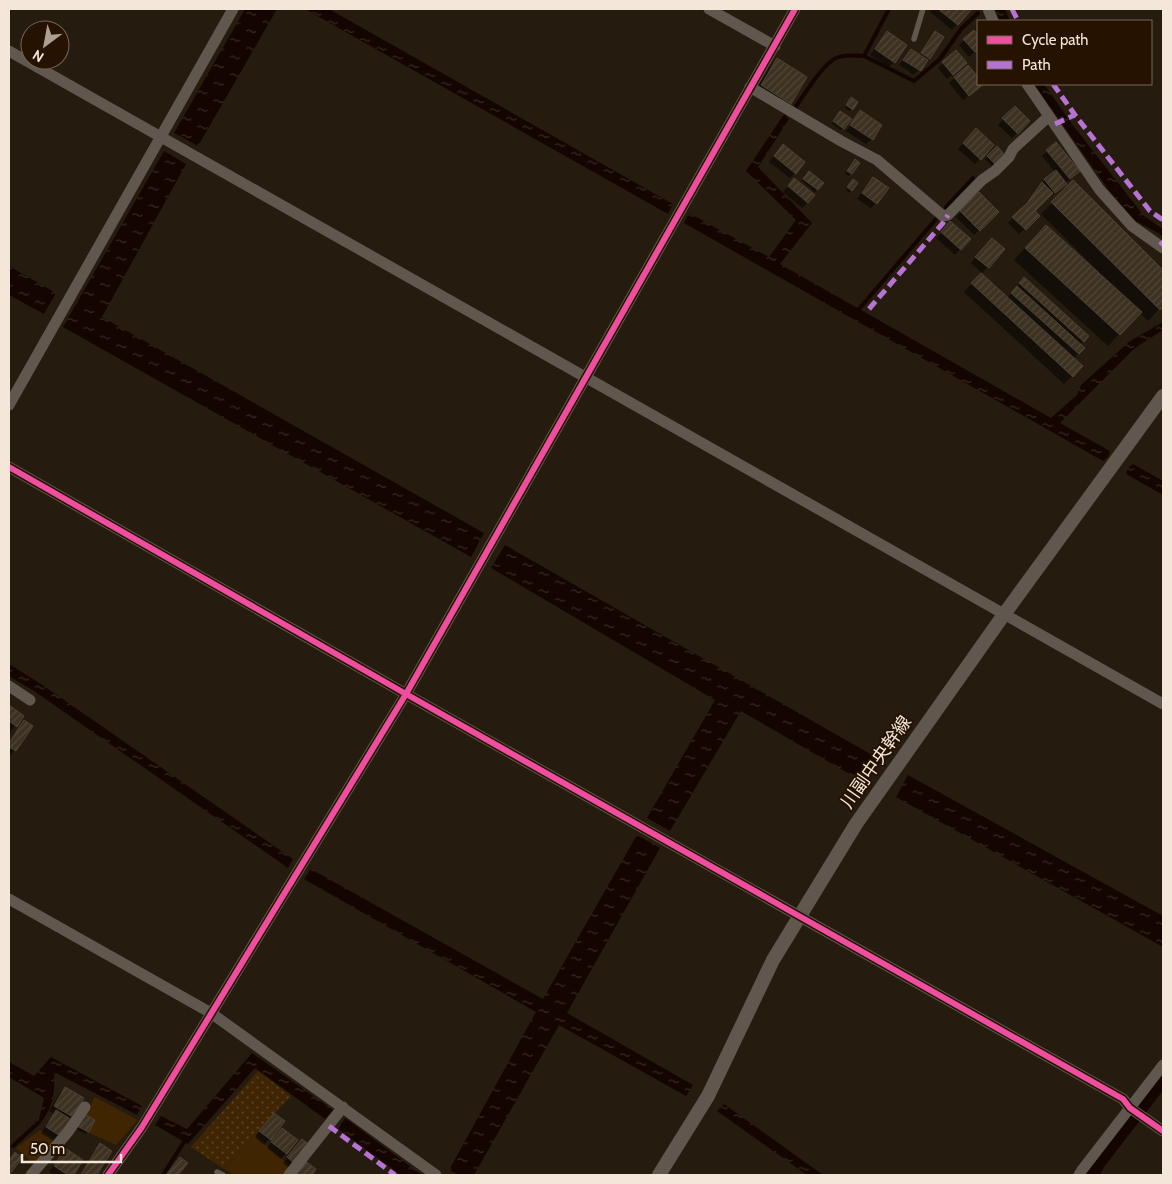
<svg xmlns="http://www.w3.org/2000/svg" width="1172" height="1184" font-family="Cabin,'Noto Sans JP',sans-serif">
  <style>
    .grass { fill: url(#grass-dots) }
    .garden { fill: #3f2502 }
    .water { fill: url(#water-ripples) }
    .shadow { fill: #0007 }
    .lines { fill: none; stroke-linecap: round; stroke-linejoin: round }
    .stream { stroke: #150501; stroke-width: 4 }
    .canal { stroke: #150501; stroke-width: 14 }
    .building { fill: url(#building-hatch); stroke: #4b4237 }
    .service { stroke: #60584f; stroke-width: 5.5 }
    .minor { stroke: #60584f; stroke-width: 11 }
    .tertiary { stroke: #60584f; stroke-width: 14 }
    .quiet { stroke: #b673d3; stroke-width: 5; stroke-dasharray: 10 5; stroke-linecap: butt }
    .cycleway-casing { stroke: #251200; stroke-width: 9 }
    .cycleway { stroke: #ef4d9e; stroke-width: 6 }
    .labels { text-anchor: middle; stroke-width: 4; stroke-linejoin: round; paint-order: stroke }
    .street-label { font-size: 18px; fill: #f4e7d9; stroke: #251200 }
  </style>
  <defs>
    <pattern id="grass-dots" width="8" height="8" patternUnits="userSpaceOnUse" patternTransform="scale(1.25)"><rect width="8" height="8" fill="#3f2502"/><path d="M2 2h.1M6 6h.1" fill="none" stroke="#5b4526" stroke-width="1.8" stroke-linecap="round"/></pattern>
    <pattern id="water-ripples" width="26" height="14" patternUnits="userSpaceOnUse" patternTransform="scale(1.25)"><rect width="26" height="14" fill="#150501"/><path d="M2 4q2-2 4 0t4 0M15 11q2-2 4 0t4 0" fill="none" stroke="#382925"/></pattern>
    <pattern id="building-hatch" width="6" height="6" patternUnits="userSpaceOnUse" patternTransform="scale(1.25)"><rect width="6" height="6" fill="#3d3221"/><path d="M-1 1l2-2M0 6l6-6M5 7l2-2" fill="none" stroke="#504636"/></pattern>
  </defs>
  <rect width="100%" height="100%" fill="#251b0e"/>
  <path class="grass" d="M258,1071l33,25 -67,73 -33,-22z"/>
  <path class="garden" d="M95,1097l43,23 -22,25 -38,-17z
    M40,1130l16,10 -22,24 -18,-16z
    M255,1135l36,32 -8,8h-49l-10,-6z"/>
  <path class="water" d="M245,9h32l-79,137 -24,-13z
    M305,9h24l344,195 -5,10z
    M995,9h10l5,12h-10z
    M1034,84h10l28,40 72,92 19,13v9l-3,-4 -26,-14 -26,-31z
    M784,114l5,5 -31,48 54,56 -32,41 271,154 26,-23 4,-10 49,-44 33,-19v8l-28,18 -75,75 50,28 -2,6 -5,4 -419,-238 5,-10 80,44 27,-37 -50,-49z
    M164,151l22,13 -84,153 382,216 -13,24 -408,-230z
    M9,266l47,27 -12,21 -35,-19z
    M1133,464l30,17v14l-37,-21 2,-6z
    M505,545l374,214 -14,24 -124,-72 -71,120 -23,-13 68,-118 -224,-132z
    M9,664l32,20 252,175 -5,9 -254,-177 -25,-15z
    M908,775l255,141v31l-267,-150z
    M637,835l23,13 -93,165 126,72 -7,11 -127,-71 -85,150h-15l-10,-5 87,-158 -232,-133 7,-10 232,130z
    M252,1053l81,57 -8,9 -70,-51 -67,76 -33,-19 6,-9 26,13z
    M51,1057l91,49 -5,9 -81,-42 -2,1c1,21 -1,33 -14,50l-2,-1 6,-25 -35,-21v-15l25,14z
    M724,1104l99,71h-16l-90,-64z
    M345,1118l77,57h-21l-63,-46z"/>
  <path class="shadow" d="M933,9h35l1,1 -17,20 -22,-18z
    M974,32l4,5v12l-9,8 -10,-12z
    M887,33l7,29 -5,5 -19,-12z
    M935,33l-6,25 -15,17 -15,-10 12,-14 7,8 14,-22h-1z
    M777,60l13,43 -8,8 -29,-17 16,-26z
    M943,63l17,5 -13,11 -9,-11z
    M968,67l10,12v5h4l-19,16 -14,-17z
    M849,101l3,8 -2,2 -5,-3z
    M1015,108l14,13 -17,17 -14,-13z
    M860,112l12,27 -6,5 -20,-13z
    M838,115l5,13 -2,2 -9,-6z
    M976,130l17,15 -18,19 -17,-15z
    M997,148l8,8 -12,11 -8,-8z
    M778,151l17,22 -5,5 -21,-16z
    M1047,151l31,20 -18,18 -11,8v-1l-16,15 5,5 -19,18 -11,-11 13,-14 19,-24 15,-13 -13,-16z
    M853,163h5l-9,13 -4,-2z
    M810,173l12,10 -7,9 -13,-11z
    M873,179l3,24 -5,5 -14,-9z
    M1073,182l90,90v33l-15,16 -9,-9 -31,34 -94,-86 20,-22 63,36 2,-2 -58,-58z
    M851,183v7l-2,3 -3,-3z
    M789,185l19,17 -6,6 -19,-16z
    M979,194l18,18 -23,23 -18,-18z
    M951,223l18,16 -14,16 -19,-17z
    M987,245l16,4 -21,24 -11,-10z
    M981,274l26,24 17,-19 63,57 -8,9 4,3 -10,11 -1,17 -8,8 -100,-92z
    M9,706l14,10 -13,16 1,1 -2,4z
    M24,722l7,5 -21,29 -1,-14z
    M65,1088l7,28 -17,26 -14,-9 13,-19 -5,-3 11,-18z
    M84,1115l10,5 -9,14 -9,-5z
    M269,1120l14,1 -19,24 -9,-8z
    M277,1135l9,18 -5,6 -14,-11z
    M302,1141l-12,28 -7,-6z
    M100,1145l11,6 -15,24h-17l16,-25z
    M65,1150l17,10 -10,15h-17l-6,-3z"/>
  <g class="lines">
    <path class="stream" d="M864,56l25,-47
      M795,108c9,-13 27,-43 41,-50 7,-3 20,-3 28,-2l50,25 26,-22 21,-30 17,-16
      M946,207l27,-29
      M859,309l77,-90
      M13,1146l25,-23
      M163,1175l21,-33"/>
    <path class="canal" d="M1092,1175l7,-13 64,-83"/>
  </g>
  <path class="building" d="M938,9h32l1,1 -13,15z
    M974,30l4,5v15l-3,2 -12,-13z
    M887,31l20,14 -12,18 -20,-14z
    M935,31l9,6 -14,22 -9,-6z
    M911,49l17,11 -7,11 -18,-11z
    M956,50l11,13 -14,12 -11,-13z
    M777,58l30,19 -16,27 -30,-19z
    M968,65l10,12v7h6l-15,12 -15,-19z
    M851,97l7,5 -5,8 -7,-5z
    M1015,106l15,15 -12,13 -16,-16z
    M860,110l22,15 -9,15 -23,-15z
    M840,111l12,8 -8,10 -11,-8z
    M976,128l18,17 -13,15 -18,-17z
    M1056,142l24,29 -10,8 -24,-29z
    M783,144l22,18 -9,12 -22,-18z
    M997,146l9,10 -10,9 -9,-9z
    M855,159l5,4 -8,11 -5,-3z
    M1056,170l11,14 -12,9 -11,-14z
    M809,171l15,12 -6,7 -15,-11z
    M873,177l16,11 -12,16 -15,-11z
    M794,178l21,17 -7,8 -20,-17z
    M853,179l5,4 -6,8 -5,-4z
    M1073,180l90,90v37l-3,3 -109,-108z
    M1042,182l11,11 -18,18 5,5 -14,14 -14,-13 15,-14z
    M979,192l20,20 -19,19 -20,-20z
    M950,221l21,18 -10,11 -20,-18z
    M1046,225l96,87 -22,23 -95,-87z
    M992,238l13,11 -16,19 -14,-11z
    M981,273l102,93 -10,11 -102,-94z
    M1024,277l65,59 -5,6 -65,-59z
    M1017,286l68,62 -6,6 -68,-61z
    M9,705l15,11 -7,11 -8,-6z
    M24,720l9,6 -17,25 -7,-4v-4z
    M65,1087l19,11 -11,19 -19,-11z
    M56,1110l16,10 -10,17 -16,-10z
    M274,1113l11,8 -14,19 -12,-9z
    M84,1114l11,6 -6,12 -12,-6z
    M282,1128l16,12 -11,14 -16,-12z
    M302,1139l9,7 -15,19 -9,-8z
    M100,1143l12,8 -15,24h-15l-1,-1z
    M65,1148l18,12 -9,15h-6l-14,-9z
    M15,1152l7,6 -13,17v-15z
    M180,1157l8,6 -10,12h-9l-2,-1z
    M305,1161l11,8 -4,6h-16z"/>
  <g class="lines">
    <path class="service" d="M914,39l9,-30
      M217,1172l6,3"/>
    <path class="minor" d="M709,9l66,37
      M988,9l5,12
      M9,51l1154,653
      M1027,84l72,105 33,37 31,22
      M750,87l91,54 36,19 66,56 5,-1 34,-35 13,-9 14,-14 4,-8 36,-33
      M9,405l224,-396
      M9,467l397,227 717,405 7,9 33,23
      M9,686l21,14
      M9,899l202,114 225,162
      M31,1175l37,-43 17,-25
      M108,1175l34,-48 264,-433 389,-685
      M289,1175l54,-68
      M1079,1175l3,-5 81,-105"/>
    <path class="tertiary" d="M659,1175l49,-79 65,-136 83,-136 149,-211 158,-217"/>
    <path class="quiet" d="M1012,9l6,12
      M1053,84l22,31 75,96 13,9
      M1055,124l20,-9
      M1160,245l3,-3
      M869,309l74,-86 5,-8
      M329,1126l66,49"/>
    <g class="cycleway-casing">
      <path id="cycleway" d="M9,467l397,227 717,405 7,9 33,23
        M108,1175l34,-48 264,-433 389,-685"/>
    </g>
    <use href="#cycleway" class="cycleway"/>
  </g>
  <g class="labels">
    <g class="street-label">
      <text transform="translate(876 762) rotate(-55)" y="6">川副中央幹線</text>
    </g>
  </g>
  <rect width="1172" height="1184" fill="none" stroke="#f4e7d9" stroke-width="20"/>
  <rect x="977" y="20" width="175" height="65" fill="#251200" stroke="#786757"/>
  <rect x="987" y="36" width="25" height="8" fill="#ef4d9e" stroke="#786757"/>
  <text x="1022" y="45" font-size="15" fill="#f4e7d9">Cycle path</text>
  <rect x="987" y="61" width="25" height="8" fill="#b673d3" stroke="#786757"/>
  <text x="1022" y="70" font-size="15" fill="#f4e7d9">Path</text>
  <g transform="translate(45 45) rotate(212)"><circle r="24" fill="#251200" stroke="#786757"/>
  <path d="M0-4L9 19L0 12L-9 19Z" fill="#aca092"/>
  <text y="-8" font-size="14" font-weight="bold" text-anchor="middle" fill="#f4e7d9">N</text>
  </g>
  <path d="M22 1154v8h99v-8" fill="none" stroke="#f4e7d9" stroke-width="2.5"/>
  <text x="30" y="1154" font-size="15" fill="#f4e7d9" stroke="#251200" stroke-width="4" paint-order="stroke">50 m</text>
</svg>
